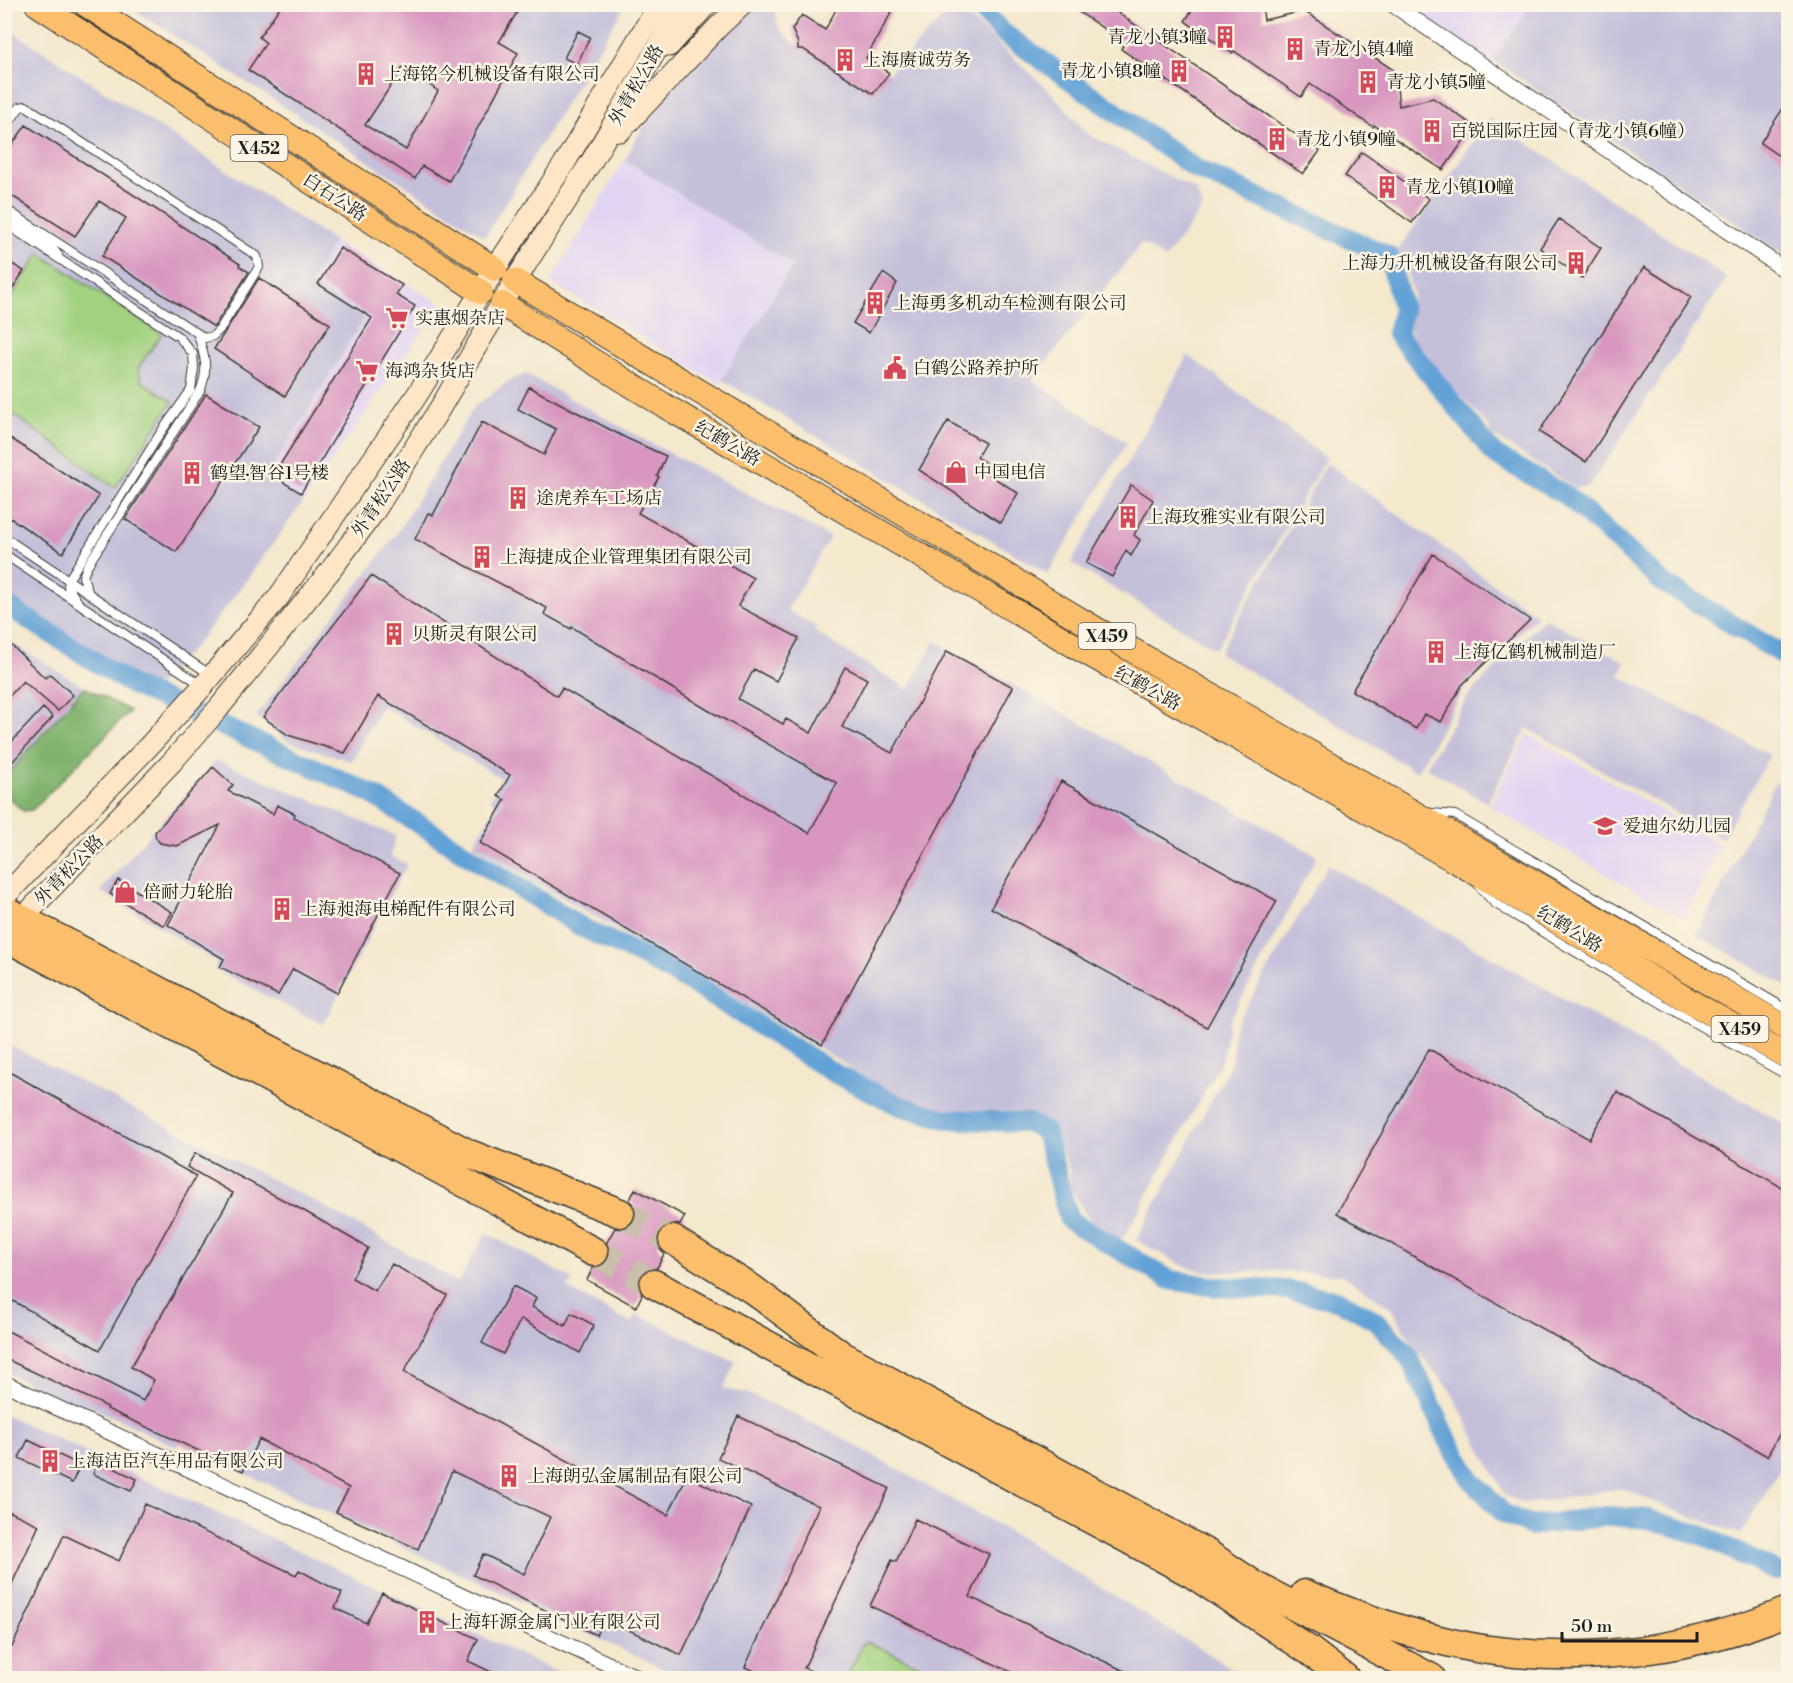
<svg xmlns="http://www.w3.org/2000/svg" width="1793" height="1683" font-family="'Libre Bodoni','Noto Serif SC',serif">
  <style>
    .built { fill: #e2d4f3 }
    .industrial { fill: #c5c0da }
    .green { fill: #a2d180; stroke: #5f764e; stroke-width: 1.5 }
    .forest { fill: #81b36e; stroke: #4e6845; stroke-width: 1.5 }
    .lines { fill: none; stroke-linecap: round; stroke-linejoin: round }
    .canal { stroke: #64a2d6; stroke-width: 20 }
    .building { fill: #d896c0; fill-rule: evenodd }
    .highway-tunnel { stroke: #c9bfaa; stroke-width: 28; stroke-dasharray: 28 14; stroke-linecap: butt }
    .lane-casing { stroke: #3c3b37; stroke-width: 10 }
    .street-casing { stroke: #3c3b37; stroke-width: 17 }
    .secondary-casing { stroke: #3c3b37; stroke-width: 23 }
    .primary-casing { stroke: #3c3b37; stroke-width: 26 }
    .highway-casing { stroke: #3c3b37; stroke-width: 31 }
    .lane { stroke: #fff; stroke-width: 8 }
    .street { stroke: #fff; stroke-width: 15 }
    .secondary { stroke: #fde5c5; stroke-width: 21 }
    .primary { stroke: #fabe6d; stroke-width: 24 }
    .highway { stroke: #fabe6d; stroke-width: 28 }
    .labels { text-anchor: middle; stroke-width: 5; stroke-linejoin: round; paint-order: stroke }
    .shield { fill: #fcf5e5; stroke: #5f5d58; stroke-width: 1.5 }
    .shield-label { font-size: 16px; font-weight: bold; fill: #1c1c1c }
    .poi-label { font-size: 18px; fill: #1c1c1c; stroke: #fcf5e5; text-anchor: start }
    .street-label { font-size: 18px; fill: #1c1c1c; stroke: #fcf5e5 }
  </style>
  <rect width="100%" height="100%" fill="#fcf5e5"/>
  <filter id="ink" filterUnits="userSpaceOnUse"><feTurbulence type="fractalNoise" baseFrequency=".0167" numOctaves="2"/><feDisplacementMap in="SourceGraphic" scale="12" xChannelSelector="R" yChannelSelector="G"/><feConvolveMatrix kernelMatrix="1 2 1 2 8 2 1 2 1" color-interpolation-filters="sRGB"/></filter>
  <filter id="wash" filterUnits="userSpaceOnUse"><feTurbulence type="fractalNoise" baseFrequency=".008" numOctaves="4" result="noise"/><feDisplacementMap in="SourceGraphic" scale="24" xChannelSelector="R" yChannelSelector="G"/><feGaussianBlur stdDeviation="1.35" result="paint"/><feColorMatrix in="noise" values="0 0 0 0 0 0 0 0 0 0 0 0 0 0 0 0 0 1.4 0 .05"/><feComposite in="paint" operator="in"/></filter>
  <g filter="url(#wash)">
    <rect width="100%" height="100%" fill="#f4e8cd"/>
    <path class="built" d="M1405,5h126l-40,58z
      M625,160l168,105 -73,119 -170,-102z
      M334,241l107,63 -138,198 -36,-25 98,-158 -54,-35z
      M1528,734l193,111 -37,74 -195,-113z"/>
    <path class="industrial" d="M127,5h498l-140,232z
      M756,5h17l6,23 14,14 80,52 16,-21 66,-68 95,86 39,44 107,55 7,17 -38,52 -23,-16 -110,137 95,63 -79,131 -326,-194 71,-115 -168,-105 31,-58 62,-65z
      M1531,5h257v253l-295,-198z
      M4,26l330,215 -23,43 54,34 -98,159 36,25 -69,95 -41,51 -34,36 -13,-1 -13,-5 -128,-83z
      M1490,118l237,160 -138,209 -14,1 -84,-54 -2,-8 -66,-70 -7,-11 -6,-16 -3,-15 5,-10 1,-10 -10,-37 -7,-4z
      M1188,355l138,103 -110,191 -145,-86z
      M526,374l111,62 193,101 -43,73 29,17 -1,5 64,40 29,17 27,-48 382,215 -88,166 -7,38 -97,175 -9,6 -22,-16 -8,-11 -16,-27v-16l-17,-42 -32,-17 -35,-1 -33,4 -35,-8 -17,-7 -77,-49 -351,-206 24,-41 -7,-4 11,-22 -119,-72 -31,55 -64,-20 -31,-25 140,-181 78,-128 36,-27z
      M1327,463l210,153 -74,74 -46,82 -198,-119z
      M1545,618l80,44 -6,14 151,79 -48,84 -195,-111 -40,75 -61,-36 42,-71z
      M5,639l79,48 -79,90z
      M216,760l180,76 -6,20 17,8 -84,161 -108,-56 2,-7 -117,-71z
      M1776,781l12,8v198l-91,-52z
      M1328,865l460,261v331l-47,77 -60,-21 -60,-25 -96,16 -20,-9 -56,-107 -33,-38 -25,-42 -49,-33 -65,-4 -72,1 -21,-6 -48,-26 96,-178 2,-34z
      M4,1042l312,160 142,80 28,-49 86,46 -4,10 64,34 5,-9 99,48 -13,27 24,4 86,40 181,101 233,144h-564l-503,-235 -3,4 -90,-42 -6,4 -76,-37z
      M4,1414l297,138 269,126h-565z"/>
    <path class="green" d="M39,253l123,81 -24,34 4,14 31,19 -58,87 -110,-80v-100z
      M868,1642l79,36h-101l17,-34z"/>
    <path class="forest" d="M84,687l46,24 -98,99 -9,1 -18,-16v-18z"/>
    <g class="lines">
      <path class="canal" d="M976,4l26,28 194,137 193,87 14,54 -6,24 98,121 72,41 95,86 126,76
        M4,604l128,81 238,108 213,135 59,28 56,31 134,85 68,34 46,13 84,4 15,9 24,88 101,60 47,7 71,3 52,11 35,19 33,35 40,85 22,38 33,35 28,13 77,-10 40,3 56,17 71,35"/>
    </g>
    <g id="blocks">
      <path class="building" d="M282,4h240l-23,38 19,11 -69,128 -27,-15 -7,13 -167,-109 18,-27 -7,-6zM403,67l35,24 -32,59 -41,-25z
        M839,4h57l-30,54 23,15 -16,21 -70,-45h-5v-6l-6,-14 10,-14 23,15z
        M1067,4h57l-6,9 202,138 -17,23 -182,-125 4,-6z
        M1196,4h66l2,16 40,-9 91,60 4,35 34,-8 41,28 -31,44 -69,-45 -1,2 -63,-43 -9,13 -67,-46 -2,2 -47,-32z
        M578,31l12,6 -13,27 -13,-6z
        M1788,101v61l-28,-19z
        M26,125l214,139 -1,2 10,6 -35,55 -112,-71 24,-38 -27,-17 -24,35 -71,-45v-35z
        M1362,152l67,47 -17,24 -67,-47z
        M1559,219l42,29 -19,30 -42,-30z
        M340,248l62,37 -6,10 19,11 -114,187 -28,-17 99,-158 -54,-34z
        M4,259l20,12 -20,31z
        M1644,267l47,30 -105,165 -47,-30z
        M883,273l14,10 -28,50 -16,-10z
        M259,278l71,46 -45,72 -71,-47z
        M529,387l97,51 40,18 -9,20 2,1 -21,36 115,65 -15,28 61,32 -23,43 -22,-12 -16,30 45,25 3,-5 25,14 34,-66 22,12 -25,48 50,26 55,-102 66,36 -191,358 -342,-202 25,-43 -7,-4 12,-21 -132,-79 -33,57 -57,-18 -25,-18 108,-141 186,120 5,-8 247,145 28,-50 -131,-74 -134,-82 -1,2 -27,-15 3,-6 -132,-69 13,-26 5,2 49,-93 62,33 12,-26 -38,-20z
        M206,394l53,33 -83,125 -51,-33z
        M948,421l37,22 -8,14 14,10 -3,7 30,19 -17,30 -82,-53z
        M4,434l95,62 -36,57 -59,-39z
        M1131,485l22,15 -19,35 6,5 -9,16 -5,-6 -14,27 -26,-14z
        M1433,554l97,66 -68,65 -21,37 -17,-8 -8,15 -64,-38z
        M4,638l41,40 5,-4 23,21 -15,16 -35,-30 -19,21z
        M43,708l10,9 -49,54v-21z
        M213,767l20,18 -5,6 45,23 4,-9 18,9 -1,3 106,56 -63,120 -44,-24 -15,26 -58,-28 4,-8 -56,-34 52,-100 -43,21 -17,-3 -4,-5 -1,-6z
        M1061,781l216,120 -70,126 -216,-119z
        M118,880l54,32 -8,14 -54,-32z
        M1429,1049l160,90 28,-47 171,99v228l-21,37 -430,-243z
        M4,1069l192,107 -96,174 -96,-54z
        M195,1153l111,59 62,36 -16,30 23,13 17,-27 55,31 -43,77 264,143 19,-39 64,31 -70,148 -77,-37 -8,17 -123,-60 10,-21 41,20 26,-57 -98,-46 -34,78 -82,-37 13,-24 -90,-49 -16,32 -136,-62 1,-2 -104,-49v-29l139,72 11,-21 -23,-13 102,-174 -46,-26z
        M635,1189l50,27 -5,9 -7,-1 -7,1 -7,7 -2,8 1,7 6,7 -7,14 -11,2 -7,7 -1,8 4,10 -6,12 -49,-27 6,-12 9,-2 7,-7 1,-8 -3,-9 8,-14 8,1 7,-3 5,-6 1,-10 -6,-10z
        M513,1286l23,12 -4,9 33,19 6,-13 23,12 -14,28 -59,-34 -18,35 -21,-11z
        M738,1416l151,72 -85,180 22,10h-56l-25,-11 74,-161 -101,-48z
        M28,1440l52,25 -8,18 -53,-25z
        M99,1461l38,18 -6,12 -38,-17z
        M145,1504l151,71 3,-5 43,23 -7,15 31,15 16,-30 96,46 -10,22 36,17h-500v-35l8,4 52,-112 55,26z
        M4,1509l35,16 -35,76z
        M915,1519l74,35 -19,43 169,81h-115l-154,-72 22,-46 4,2z"/>
    </g>
  </g>
  <g filter="url(#ink)">
    <use href="#blocks" fill-opacity="0" stroke="#3c3b37" stroke-width="1.5"/>
    <g class="lines">
      <path class="highway-tunnel" d="M620,1213l53,27
        M594,1252l60,32"/>
      <g class="lane-casing">
        <path id="lane" d="M4,130l16,-23 6,-1 231,150 2,11 -39,62 -7,7 -8,2 -201,-130
          M4,214l46,31 8,10
          M4,223l175,114 14,17 1,14 -3,22 -30,42 -92,147 -1,8 9,14
          M4,537l207,138
          M4,554l199,132
          M88,591l-5,-14 4,-11 113,-175c9,-21 5,-35 -2,-56
          M1432,813l23,2 333,195
          M1479,886l15,17 190,114 104,59"/>
      </g>
      <g class="street-casing">
        <path id="street" d="M1392,4l396,268
          M4,1383l634,295"/>
      </g>
      <g class="secondary-casing">
        <path id="secondary" d="M669,46l38,-42
          M620,131l99,-105 24,-22
          M4,897l144,-150 55,-61 75,-88 139,-203 78,-126 69,-105 95,-160
          M13,928l158,-165 47,-54 112,-138 44,-59 66,-104 75,-127 78,-122 90,-155"/>
      </g>
      <g class="primary-casing">
        <path id="primary" d="M37,4l444,288
          M85,4l410,265
          M515,281l579,347 694,401
          M502,304l163,102 415,243 381,215 230,138 97,55"/>
      </g>
      <g class="highway-casing">
        <path id="highway" d="M4,910l465,244 151,59
          M4,936l590,316
          M673,1240l79,49 89,66 365,198 48,32 177,93
          M654,1284l539,290 117,77 35,27
          M1305,1594c55,24 132,50 192,57 99,12 200,-2 291,-40"/>
      </g>
      <use href="#lane" class="lane"/>
      <use href="#street" class="street"/>
      <use href="#secondary" class="secondary"/>
      <use href="#primary" class="primary"/>
      <use href="#highway" class="highway"/>
    </g>
  </g>
  <defs>
    <g id="building-bare" transform="scale(1.8)"><path d="M-4-6H4V6H1V3H-1V6H-4ZM-2.5-4.3h1.7v1.8h-1.7ZM.8-4.3h1.7v1.8H.8ZM-2.5-1h1.7V.8h-1.7ZM.8-1h1.7V.8H.8Z" fill="#d1495b" stroke="#fcf5e5" stroke-width="2.5" paint-order="stroke"/></g>
    <g id="supermarket-bare" transform="scale(1.8)"><path d="M-6-5.5h2.5l.6 2H6L4.5 2H-2.5L-4.4-4H-6ZM-1.5 3.2a1.3 1.3 0 1 0 .1 0ZM3 3.2a1.3 1.3 0 1 0 .1 0Z" fill="#d1495b" stroke="#fcf5e5" stroke-width="2.5" paint-order="stroke"/></g>
    <g id="civic-bare" transform="scale(1.8)"><path d="M-.6-6.5H3V-4.5H.6V-3L4-1V1h2V6H-6V1h2V-1L-.6-3ZM-1.2 2.5V6h2.4V2.5Z" fill="#d1495b" stroke="#fcf5e5" stroke-width="2.5" paint-order="stroke"/></g>
    <g id="shop-bare" transform="scale(1.8)"><path d="M-5-2.5h2.3a2.7 3.5 0 0 1 5.4 0H5L5.5 6h-11ZM-1.5-2.5h3a1.5 2.3 0 0 0-3 0Z" fill="#d1495b" stroke="#fcf5e5" stroke-width="2.5" paint-order="stroke"/></g>
    <g id="school-bare" transform="scale(1.8)"><path d="M0-5L7-2L0 1L-7-2ZM-4 1L0 2.5L4 1V4Q0 6-4 4Z" fill="#d1495b" stroke="#fcf5e5" stroke-width="2.5" paint-order="stroke"/></g>
  </defs>
  <g fill-rule="evenodd">
    <use href="#building-bare" x="1225" y="37"/>
    <use href="#building-bare" x="1295" y="49"/>
    <use href="#building-bare" x="845" y="60"/>
    <use href="#building-bare" x="1179" y="71"/>
    <use href="#building-bare" x="366" y="74"/>
    <use href="#building-bare" x="1368" y="82"/>
    <use href="#building-bare" x="1432" y="131"/>
    <use href="#building-bare" x="1277" y="139"/>
    <use href="#building-bare" x="1387" y="187"/>
    <use href="#building-bare" x="1576" y="263"/>
    <use href="#building-bare" x="875" y="303"/>
    <use href="#supermarket-bare" x="397" y="318"/>
    <use href="#civic-bare" x="895" y="368"/>
    <use href="#supermarket-bare" x="367" y="371"/>
    <use href="#shop-bare" x="956" y="472"/>
    <use href="#building-bare" x="192" y="473"/>
    <use href="#building-bare" x="518" y="498"/>
    <use href="#building-bare" x="1128" y="517"/>
    <use href="#building-bare" x="482" y="557"/>
    <use href="#building-bare" x="394" y="634"/>
    <use href="#building-bare" x="1436" y="652"/>
    <use href="#school-bare" x="1605" y="826"/>
    <use href="#shop-bare" x="125" y="892"/>
    <use href="#building-bare" x="282" y="909"/>
    <use href="#building-bare" x="50" y="1461"/>
    <use href="#building-bare" x="509" y="1476"/>
    <use href="#building-bare" x="427" y="1622"/>
  </g>
  <g class="labels">
    <g class="shield">
      <rect x="230.5" y="135" width="57" height="26" rx="4.5"/>
      <rect x="1078.5" y="623" width="57" height="26" rx="4.5"/>
      <rect x="1711.5" y="1016" width="57" height="26" rx="4.5"/>
    </g>
    <g class="shield-label">
      <text x="259" y="154">X452</text>
      <text x="1107" y="642">X459</text>
      <text x="1740" y="1035">X459</text>
    </g>
    <g class="poi-label">
      <text x="1207" y="43" text-anchor="end">青龙小镇3幢</text>
      <text x="1313" y="55">青龙小镇4幢</text>
      <text x="863" y="66">上海赓诚劳务</text>
      <text x="1161" y="77" text-anchor="end">青龙小镇8幢</text>
      <text x="384" y="80">上海铭今机械设备有限公司</text>
      <text x="1386" y="88">青龙小镇5幢</text>
      <text x="1450" y="137">百锐国际庄园（青龙小镇6幢）</text>
      <text x="1295" y="145">青龙小镇9幢</text>
      <text x="1405" y="193">青龙小镇10幢</text>
      <text x="1558" y="269" text-anchor="end">上海力升机械设备有限公司</text>
      <text x="893" y="309">上海勇多机动车检测有限公司</text>
      <text x="415" y="324">实惠烟杂店</text>
      <text x="913" y="374">白鹤公路养护所</text>
      <text x="385" y="377">海鸿杂货店</text>
      <text x="974" y="478">中国电信</text>
      <text x="210" y="479">鹤望·智谷1号楼</text>
      <text x="536" y="504">途虎养车工场店</text>
      <text x="1146" y="523">上海玫雅实业有限公司</text>
      <text x="500" y="563">上海捷成企业管理集团有限公司</text>
      <text x="412" y="640">贝斯灵有限公司</text>
      <text x="1454" y="658">上海亿鹤机械制造厂</text>
      <text x="1623" y="832">爱迪尔幼儿园</text>
      <text x="143" y="898">倍耐力轮胎</text>
      <text x="300" y="915">上海昶海电梯配件有限公司</text>
      <text x="68" y="1467">上海洁臣汽车用品有限公司</text>
      <text x="527" y="1482">上海朗弘金属制品有限公司</text>
      <text x="445" y="1628">上海轩源金属门业有限公司</text>
    </g>
    <g class="street-label">
      <text transform="translate(636 85) rotate(-60)" y="6">外青松公路</text>
      <text transform="translate(335 197) rotate(33)" y="6">白石公路</text>
      <text transform="translate(728 443) rotate(30)" y="6">纪鹤公路</text>
      <text transform="translate(381 498) rotate(-56)" y="6">外青松公路</text>
      <text transform="translate(1148 688) rotate(29)" y="6">纪鹤公路</text>
      <text transform="translate(69 870) rotate(-46)" y="6">外青松公路</text>
      <text transform="translate(1570 929) rotate(31)" y="6">纪鹤公路</text>
    </g>
  </g>
  <rect width="1793" height="1683" fill="none" stroke="#fcf5e5" stroke-width="24"/>
  <path d="M1562 1632v9h135v-9" fill="none" stroke="#1c1c1c" stroke-width="3"/>
  <text x="1571" y="1632" font-size="18" fill="#1c1c1c" stroke="#fcf5e5" stroke-width="4.5" paint-order="stroke">50 m</text>
</svg>
